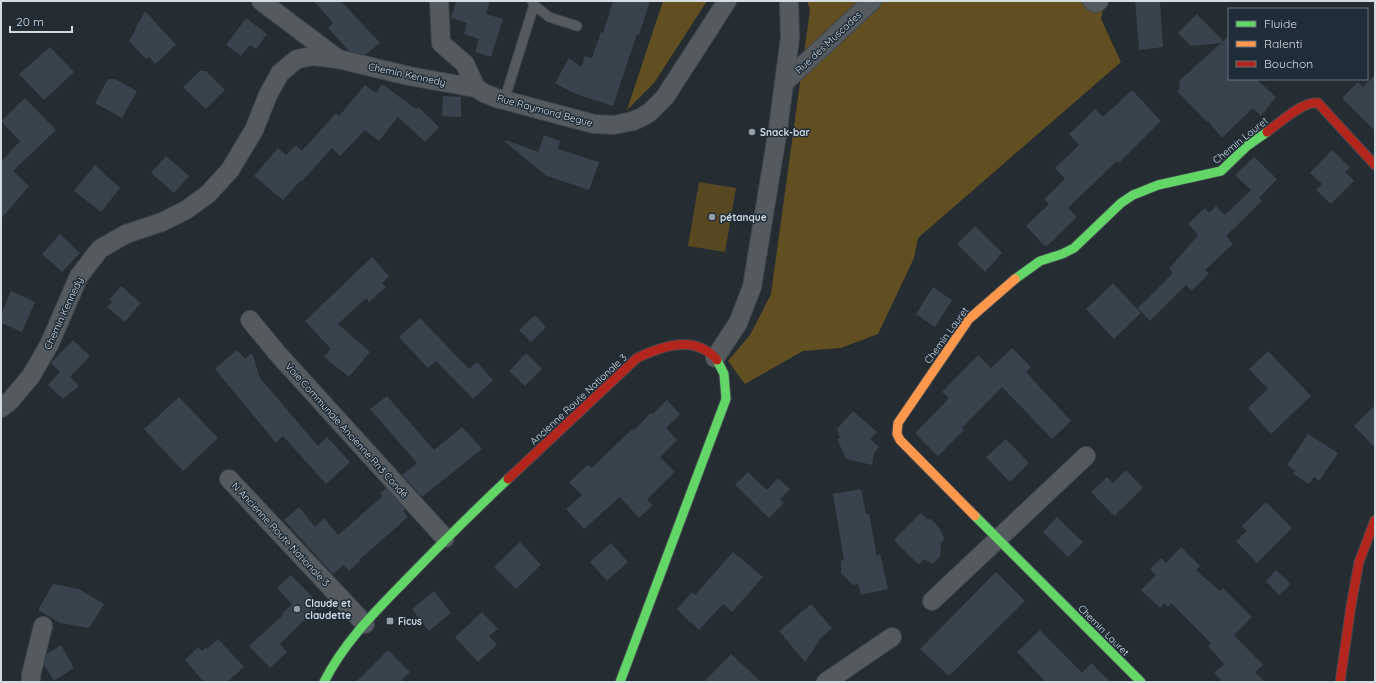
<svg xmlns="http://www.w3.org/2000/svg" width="1376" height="683" font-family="Quicksand,sans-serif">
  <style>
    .green { fill: #574822 }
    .forest { fill: #614f22 }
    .building { fill: #38434d }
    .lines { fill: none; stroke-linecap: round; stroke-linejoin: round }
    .lane-casing { stroke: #42484e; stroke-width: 11 }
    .street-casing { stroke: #42484e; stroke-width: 20 }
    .fast-casing { stroke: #42484e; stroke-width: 11 }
    .slow-casing { stroke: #42484e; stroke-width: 11 }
    .jam-casing { stroke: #42484e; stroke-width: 11 }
    .lane { stroke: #555a5f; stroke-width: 9 }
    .street { stroke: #555a5f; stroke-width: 18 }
    .fast { stroke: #63d668; stroke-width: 9 }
    .slow { stroke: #ff974d; stroke-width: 9 }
    .jam { stroke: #b3261e; stroke-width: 9 }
    .poi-dot { fill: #969ea5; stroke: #1f2d38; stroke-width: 1.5 }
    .labels { text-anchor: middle; stroke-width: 3; stroke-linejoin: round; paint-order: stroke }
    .street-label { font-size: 10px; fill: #d3dbe3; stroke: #1f2d38 }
    .poi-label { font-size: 10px; font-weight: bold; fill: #d3dbe3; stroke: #1f2d38; text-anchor: start }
  </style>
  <rect width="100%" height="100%" fill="#252c32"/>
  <path class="green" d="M699,182l37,6 -11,64 -37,-6z"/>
  <path class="forest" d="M663,1h44l-53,82 -27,27z
    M807,1h298l-4,18 20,43 -203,176 -4,20 -36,76 -37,14 -38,3 -58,33 -17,-23 22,-26 21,-41 39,-284z"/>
  <path class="building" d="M314,1h27l39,42 -15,12 -16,-4 -21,-23 5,-5z
    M456,1h34l-4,13 17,5 -12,38 -16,-5 4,-13 -15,-5 3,-11 -16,-5z
    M613,1h37l-11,34 -2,-1 -24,72 -40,-13 -18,-10 14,-25 12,9 4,-11 7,2 9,-26 2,1z
    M1135,1h25l3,46 -24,3z
    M145,11l31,34 -21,19 -6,-7 -3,2 -17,-18z
    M1197,14l26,27 6,-4v42h27l20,18 -15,19 -8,-8 -31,30 -14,-17 -1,1 -30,-31 3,-3 -1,-7 42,-38 -30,3 -13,-13z
    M246,18l21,16 -11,15 -6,-4 -9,11 -15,-11z
    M50,47l24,25 -30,28 -25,-26z
    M200,71h6l19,19 -19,19 -23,-22z
    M1375,75v56l-33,-33 16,-16 5,5z
    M108,79h7l22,12 -15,27 -27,-15z
    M382,84l34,25 2,-2 21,20 -14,15 -27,-25 -19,24 -14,-11 -25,26 -8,-8 -30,33 -1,-1 -18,20 -29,-24 24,-28 8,7 10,-10 6,6 34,-38 3,3 26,-31 11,8z
    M1132,90l29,31 -42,42 -2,-2 -49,47 9,9 -29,28 -3,1 -19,-20 23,-22 -5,-5 21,-20 -10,-11 24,-23 -10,-11 26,-25 8,8z
    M443,96l18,1v20l-19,-1z
    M25,98l31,32 -43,41 16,15 -28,33v-57l19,-21 -19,-20z
    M544,135l16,6 -2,8 41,13 -10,28 -42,-14 -42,-34 1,-2 32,12z
    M1332,150l18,18 -5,4 9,9 -23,23 -15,-14 6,-6 -12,-11z
    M166,156l23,20 -15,17 -23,-20z
    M1254,157l23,22 -18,19 3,3 -36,35 7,8 -28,26 4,3 -17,18 -6,-6 -36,36 -12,-13 35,-35 -4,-4 29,-34 -10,-11 17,-16 4,5 7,-7 9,9 26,-25 -16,-15z
    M95,165l25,23 -19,24 -27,-21z
    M975,226l27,27 -17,19 -28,-28z
    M60,234l20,19 -18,19 -20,-18z
    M372,257l17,19 -7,7 4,4 -17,15 -3,-4 -28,26 32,28 -21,25 -25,-20 7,-8 -26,-28z
    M1113,283l28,30 -27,26 -28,-30z
    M121,286l20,17 -16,19 -18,-15 5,-5 -3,-2z
    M933,287l19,13 -17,27 -19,-13z
    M11,291l24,11 -13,30 -21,-9v-8z
    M535,315l11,12 -15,15 -12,-12z
    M420,318l49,51 8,-7 16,18 -20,19 -37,-38 -8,7 -29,-31z
    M73,340l17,16 -20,21 9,9 -16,13 -15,-14 12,-13 -9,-9z
    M1012,348l19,19 -5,5 45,49 -19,18 -50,-52 -40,41 2,2 -26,26 -23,-23 34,-35 -7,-6 36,-37 13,13z
    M237,350l8,9 7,-6 8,25 58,68 9,-9 23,25 -24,22 -43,-48 -7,7 -61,-74z
    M1268,351l43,45 -40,38 -23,-26 20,-19 -19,-20z
    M526,353l16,16 -17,17 -16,-15z
    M387,396l47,54 28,-23 20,22 -60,48 -20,-22 15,-12 -47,-54z
    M179,397l39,41 -35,33 -39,-42z
    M667,400l13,14 -14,14 11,12 -17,17 15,15 -28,27 6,6 -14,13 -19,-21 -36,32 -18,-20 16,-14 -13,-13 19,-17 4,3 40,-39 2,1 17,-17 2,1z
    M1375,405v43l-21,-22z
    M853,411l24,21 -7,7 9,8 -5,6 -2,12 -26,-6 -9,-20 3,-1 -3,-9z
    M1308,434l30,19 -19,28 -5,-4 -5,7 -16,-10 2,-3 -8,-6z
    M1006,439l23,24 -19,19 -24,-25z
    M1126,470l17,18 -29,28 -23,-24 16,-15 6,6z
    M748,472l19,18 11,-12 12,11 -10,10 4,4 -15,15 -34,-33z
    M386,488l19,21 -2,2 5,6 -49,43 1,1 -11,10 -5,-6 -11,9 -49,-54 15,-13 16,20 9,-9 14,17 45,-39 -3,-3z
    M861,489l5,25h3l8,43 3,-4 8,36 -27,6 -3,-11 -5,1 -12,-12v-12l3,-1 -11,-66z
    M1266,502l26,26 -35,35 -21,-22 11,-10 -5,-5z
    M921,513l7,7 2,-2 10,11 4,10 -3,4 -1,13 -7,8 -9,-5 -5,6 -25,-25z
    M1057,517l26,25 -15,15 -25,-25z
    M520,542l21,23 -25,24 -22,-22z
    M611,543l17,19 -21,19 -17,-19z
    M1181,547l19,19 -4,4 24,21 3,-3 29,29 -18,18 29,30 -8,7 10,10h-42l-9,-9 10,-9 -16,-18 3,-3 -40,-40 -3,4 -4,-4 -4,5 -19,-18 15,-15 -6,-6 11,-11 5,5z
    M733,552l30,25 -31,35 -9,-8 -24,26 -8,-8 -1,1 -13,-14 15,-17 3,3z
    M1276,570l15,14 -12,11 -13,-14z
    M996,572l29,29 -76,75 -29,-27z
    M291,575l29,30 -40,39 7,8 -17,16 -21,-22 34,-31 -1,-1 10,-10 -15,-16z
    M53,584l26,5 25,15 -15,24 -29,-5 -22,-13z
    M434,591l17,22 -22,18 -17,-22z
    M811,604l21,24 -11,10 -16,24 -26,-31z
    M482,612l16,17 -9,7 8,9 -19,17 -23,-25z
    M1040,630l42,43 9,-10 20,19h-65l-29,-30z
    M218,639l26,28 -17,15h-23l-19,-22 13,-13 4,4 3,-4 2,2z
    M61,645l13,23 -20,13 -10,-16 3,-11z
    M388,650l22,22 -10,10h-44z
    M731,654l30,28h-57z"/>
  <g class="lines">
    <g class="lane-casing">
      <path id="lane" d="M534,5l15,12 28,9
        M504,101l30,-96 -2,-4"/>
    </g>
    <g class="street-casing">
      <path id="street" d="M261,1l77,58
        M439,1l2,42 24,21 11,24 8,5 12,5 98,26 20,1 19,-4 9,-4 8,-5 15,-15 62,-96
        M1092,1l4,2 3,-2
        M784,83l88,-82
        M250,320l28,34 167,184
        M715,358l23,-35 14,-36 26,-158 6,-46 6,-45 -1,-37
        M1,408l9,-7 21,-25 18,-31 30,-69 21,-27 26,-15 36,-12 24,-12 22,-16 22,-24 24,-40 14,-35 12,-22 17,-14 16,-3 25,3 71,17 67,12
        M229,479l136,145
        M932,601l154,-145
        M31,682v-7l12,-49
        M826,682l66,-45"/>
    </g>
    <g class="fast-casing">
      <path id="fast" d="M1015,279l25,-18 22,-7 12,-6 47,-45 12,-8 25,-10 63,-14 26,-25 20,-14
        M975,516l166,166
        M324,682c20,-40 51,-70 82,-102 33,-34 67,-68 102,-101
        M620,682l106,-283 -2,-25 -7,-14"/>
    </g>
    <g class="slow-casing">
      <path id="slow" d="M975,516l-75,-76 -3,-6 1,-11 71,-104 46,-40"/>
    </g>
    <g class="jam-casing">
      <path id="jam" d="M1267,132c11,-8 37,-32 51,-29l57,62
        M508,479l129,-121c25,-12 58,-24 80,2
        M1340,682l11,-76 8,-44 16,-42"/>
    </g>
    <use href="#lane" class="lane"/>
    <use href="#street" class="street"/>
    <use href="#fast" class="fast"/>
    <use href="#slow" class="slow"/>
    <use href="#jam" class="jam"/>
  </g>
  <g class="poi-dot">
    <circle cx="752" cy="132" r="4"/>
    <circle cx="712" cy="217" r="4"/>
    <circle cx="297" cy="609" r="4"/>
    <rect x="386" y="617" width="8" height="8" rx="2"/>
  </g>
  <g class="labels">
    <g class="street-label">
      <text transform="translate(828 42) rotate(-43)" y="4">Rue des Muscades</text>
      <text transform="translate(407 74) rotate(12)" y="4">Chemin Kennedy</text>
      <text transform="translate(545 110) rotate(15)" y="4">Rue Raymond Begue</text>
      <text transform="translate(1240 140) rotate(-39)" y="4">Chemin Lauret</text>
      <text transform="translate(63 313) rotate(-65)" y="4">Chemin Kennedy</text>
      <text transform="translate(946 335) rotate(-54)" y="4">Chemin Lauret</text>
      <text transform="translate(578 399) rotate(-43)" y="4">Ancienne Route Nationale 3</text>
      <text transform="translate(347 430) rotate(48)" y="4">Voie Communale Ancienne Rn3 Condé</text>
      <text transform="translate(281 534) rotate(47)" y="4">N Ancienne Route Nationale 3</text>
      <text transform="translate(1104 630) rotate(45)" y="4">Chemin Lauret</text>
    </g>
    <g class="poi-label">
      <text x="760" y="136">Snack-bar</text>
      <text x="720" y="221">pétanque</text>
      <text x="305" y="607">Claude et<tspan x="305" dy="12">claudette</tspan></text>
      <text x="398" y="625">Ficus</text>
    </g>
  </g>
  <rect width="1376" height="683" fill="none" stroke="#d3dbe3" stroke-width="4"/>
  <rect x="1228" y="8" width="140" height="72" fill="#1f2d38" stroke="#67737c"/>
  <rect x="1236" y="21" width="20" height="6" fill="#63d668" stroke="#67737c"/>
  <text x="1264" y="28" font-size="12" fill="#d3dbe3">Fluide</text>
  <rect x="1236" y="41" width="20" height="6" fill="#ff974d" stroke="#67737c"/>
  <text x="1264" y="48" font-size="12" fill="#d3dbe3">Ralenti</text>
  <rect x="1236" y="61" width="20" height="6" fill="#b3261e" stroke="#67737c"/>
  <text x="1264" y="68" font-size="12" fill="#d3dbe3">Bouchon</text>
  <path d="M10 26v6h62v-6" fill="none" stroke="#d3dbe3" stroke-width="2"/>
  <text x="16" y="26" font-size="12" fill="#d3dbe3" stroke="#1f2d38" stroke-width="3" paint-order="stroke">20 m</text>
</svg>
